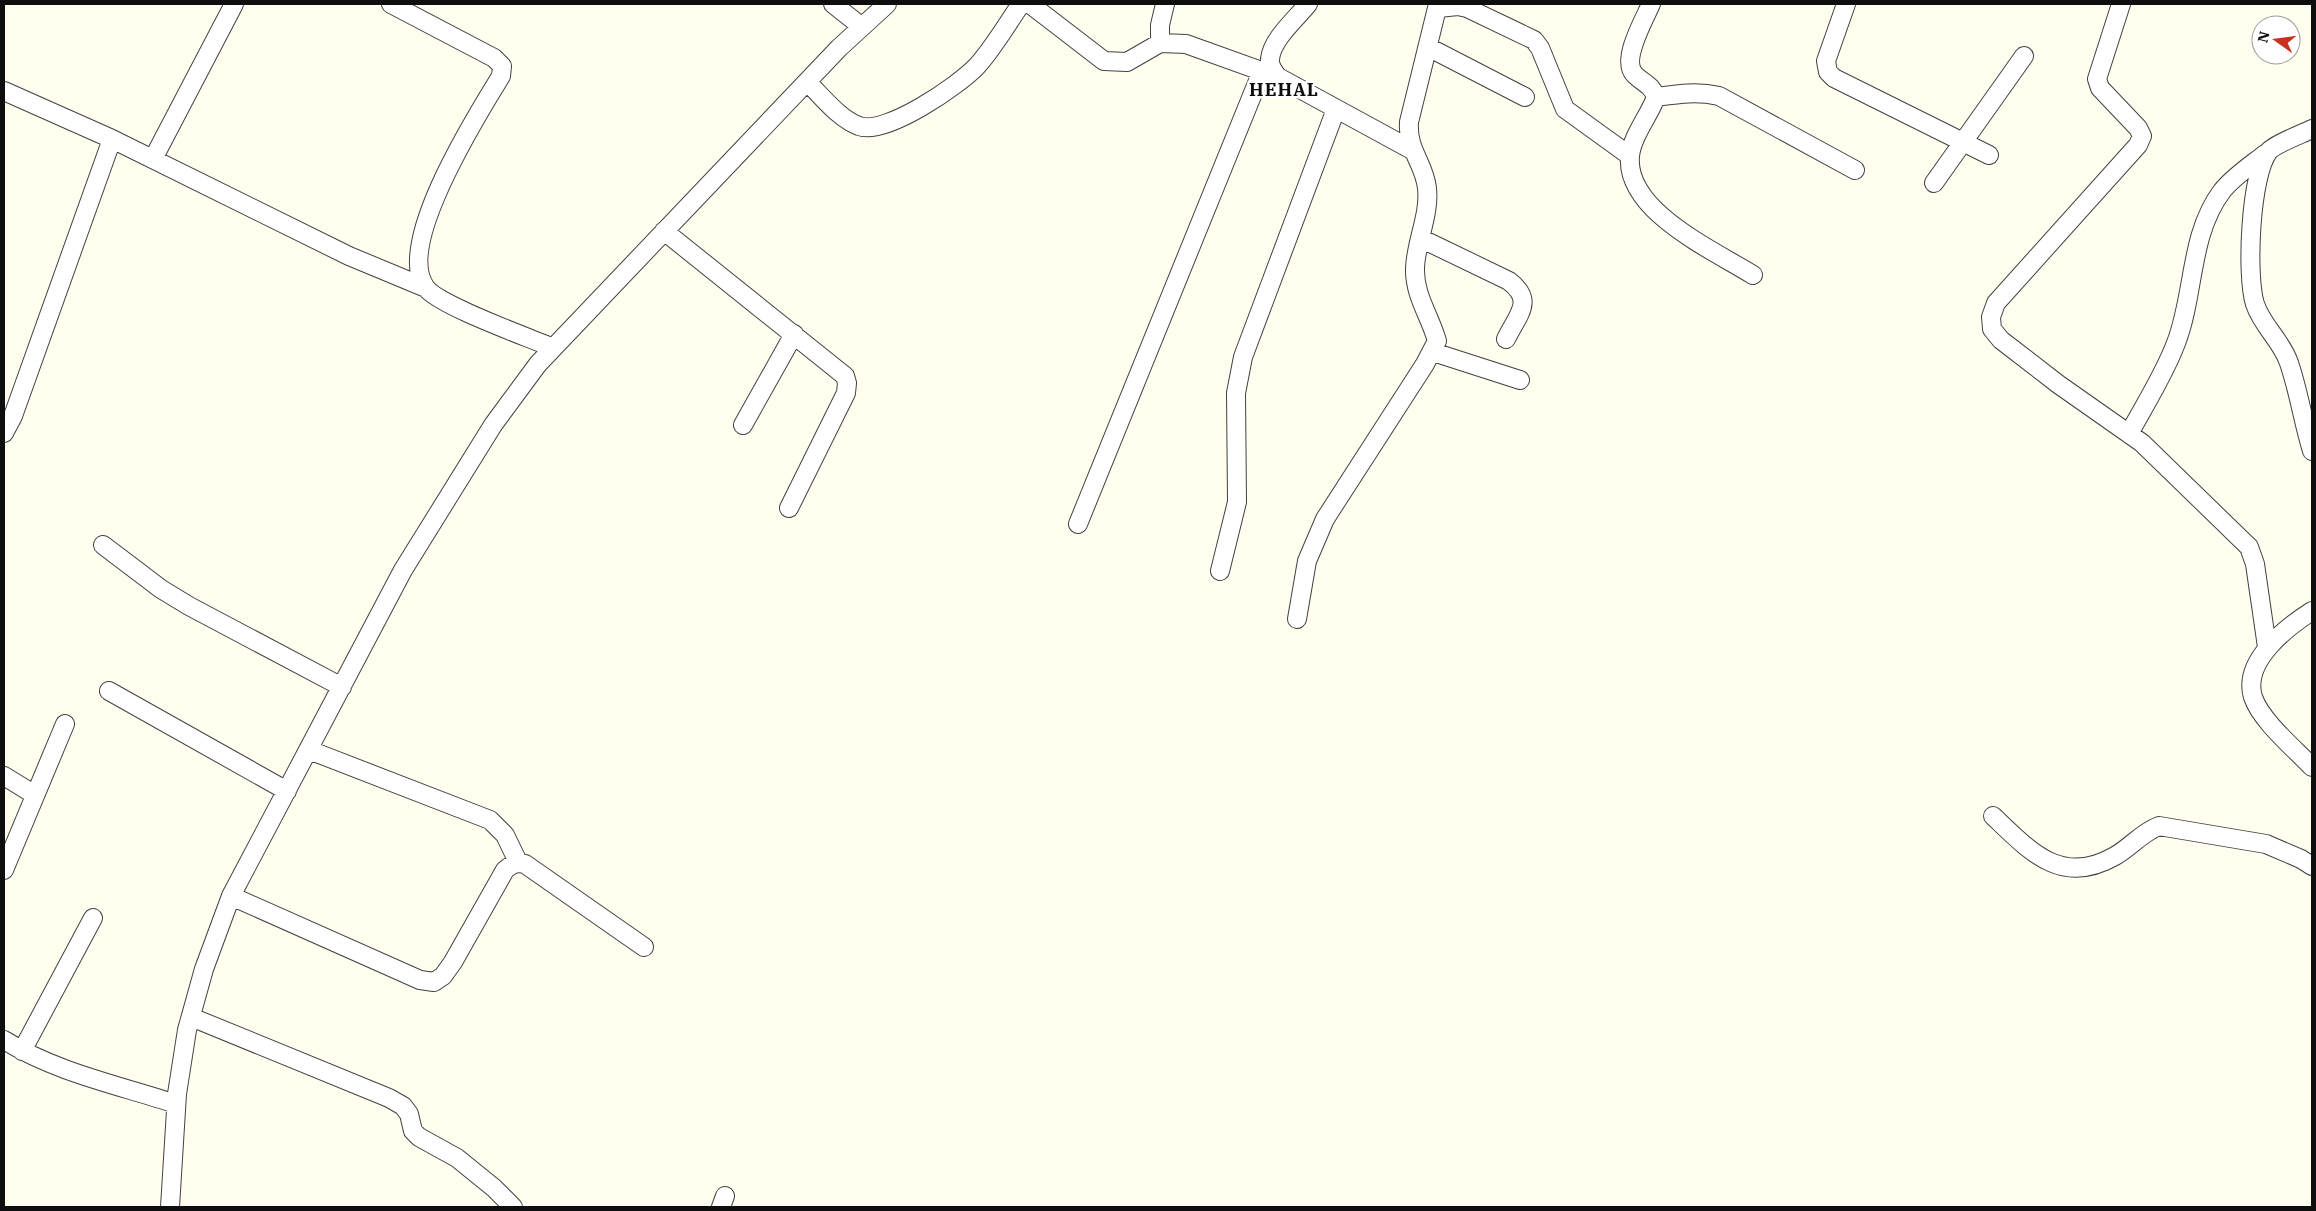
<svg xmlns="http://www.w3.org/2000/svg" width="2316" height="1211" font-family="'IBM Plex Serif',serif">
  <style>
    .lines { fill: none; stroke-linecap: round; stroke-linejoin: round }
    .street-casing { stroke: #414141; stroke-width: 20 }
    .street { stroke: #fff; stroke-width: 18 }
    .labels { text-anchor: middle; stroke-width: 5; stroke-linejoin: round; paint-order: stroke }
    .district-label { font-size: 18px; font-weight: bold; letter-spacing: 1px; fill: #0e0e0e; stroke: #fff }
  </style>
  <rect width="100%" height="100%" fill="#fffeef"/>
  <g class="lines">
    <g class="street-casing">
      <path id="street" d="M391,4l103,54 8,8 -1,10c-24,39 -107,170 -75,212 14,18 102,49 127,60
        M833,4l29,23
        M1030,4l74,57 23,1 33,-19 26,1 92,33
        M1308,4c-12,15 -36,35 -38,55 -1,7 4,13 8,18l134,73
        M1651,4c-7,16 -31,57 -16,71 8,8 17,10 21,22 -7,19 -24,39 -26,59 -5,55 83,94 123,119
        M1846,4l-20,57 2,11 6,6 155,77
        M2121,4l-24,75 3,9 38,40 4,8 -4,9 -142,158 -5,14 1,12 9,11 57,44 84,59 107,104 6,17 12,83
        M1438,8l20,-2 9,2 67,32 6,8 25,61 65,47
        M1160,43v-18l5,-21
        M1428,47l97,50
        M807,82c15,14 32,37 52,44 26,10 99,-40 118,-60 17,-19 30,-42 44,-62
        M4,91l108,48 237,117 77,32
        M1656,97c22,-3 41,-6 63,-1l136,74
        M2312,129c-10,5 -37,15 -43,22 -19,23 -23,125 -14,153 7,22 27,37 34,59 10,29 14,59 23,88
        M153,159l81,-155
        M1934,183l90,-127
        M664,231l181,145 2,7 -1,10 -57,115
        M1420,238l89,43c26,20 9,33 -3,58
        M1433,352l87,28
        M743,425l51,-91
        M4,433l9,-17 99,-277
        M2129,434c16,-30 35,-59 47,-91 19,-49 13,-108 46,-152 11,-14 29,-26 43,-37
        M1078,524l184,-453
        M103,545l58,44 28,17 153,81
        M1220,571l17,-69 -1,-109 7,-36 93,-248
        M2312,611c-25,16 -70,50 -59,86 8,24 42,52 59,70
        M1297,619l10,-58 18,-42 100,-155 12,-23c-7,-25 -23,-46 -22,-73 1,-27 15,-53 12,-80 -3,-26 -20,-37 -18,-66l29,-118
        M109,691l178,100
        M309,750l181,70 15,15 13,27
        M4,776l31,19
        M1993,816c37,35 68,71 122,40 16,-9 26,-23 44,-30l107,18 35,15 11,7
        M4,870l61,-146
        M231,896l189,84 14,2 9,-6 10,-14 52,-92c7,-6 11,-8 20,-6l119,83
        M191,1017l198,81 14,8 6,8 4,17 6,6 38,21 37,30 19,19
        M4,1040c51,32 114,45 172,64
        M22,1051l71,-133
        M170,1207l7,-113 10,-64 17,-61 27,-73 172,-326 90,-145 45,-61 301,-316 48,-44
        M721,1207l4,-11"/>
    </g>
    <use href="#street" class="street"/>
  </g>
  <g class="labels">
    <g class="district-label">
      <text x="1284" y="96">HEHAL</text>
    </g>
  </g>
  <rect width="2316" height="1211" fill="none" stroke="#0e0e0e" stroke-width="10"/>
  <g transform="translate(2276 40) rotate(284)"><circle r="24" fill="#ffffff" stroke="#9f9f9f"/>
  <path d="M0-4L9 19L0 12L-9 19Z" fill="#c7311d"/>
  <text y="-8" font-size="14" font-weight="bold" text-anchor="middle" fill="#0e0e0e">N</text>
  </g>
</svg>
